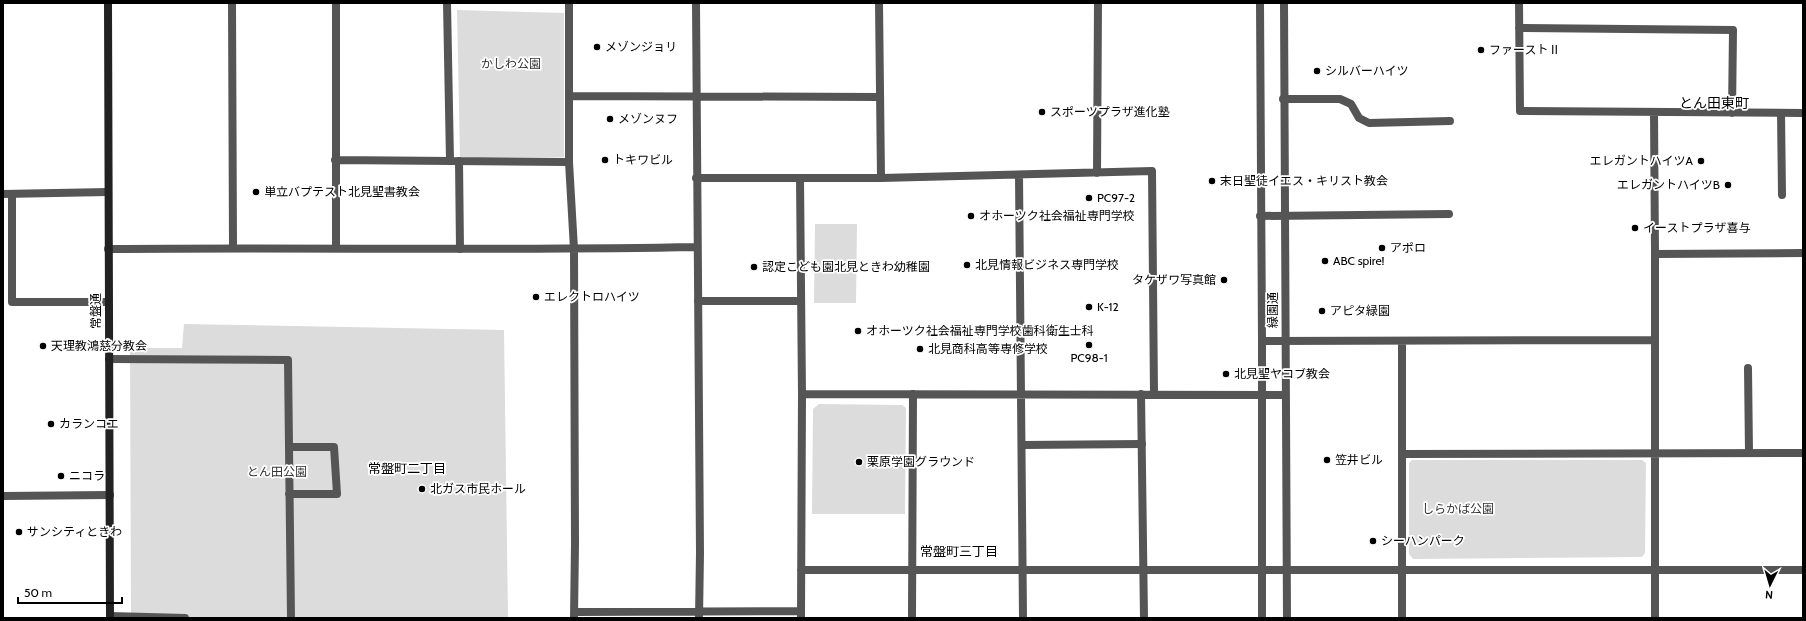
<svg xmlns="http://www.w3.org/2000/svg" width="1806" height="621" font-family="Cabin,'Noto Sans JP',sans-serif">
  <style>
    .green { fill: #dcdcdc }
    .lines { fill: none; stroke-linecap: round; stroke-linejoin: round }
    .service { stroke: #555; stroke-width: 8 }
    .minor { stroke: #555; stroke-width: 8 }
    .tertiary { stroke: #555; stroke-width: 8 }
    .secondary { stroke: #222; stroke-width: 8 }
    .poi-dot { fill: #000; stroke: #fff; stroke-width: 1.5 }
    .labels { text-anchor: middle; stroke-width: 3.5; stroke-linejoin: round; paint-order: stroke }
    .poi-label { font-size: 12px; fill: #000; stroke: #fff; text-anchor: start }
    .park-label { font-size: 12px; fill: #333; stroke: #fff }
    .street-label { font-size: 12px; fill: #000; stroke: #fff }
    .neighbourhood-label { font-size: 13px; fill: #000; stroke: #fff }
    .quarter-label { font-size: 14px; fill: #000; stroke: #fff }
  </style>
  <rect width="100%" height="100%" fill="#fff"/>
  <path class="green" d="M457,10l107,3v144h-104z
    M815,224h42l-1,79h-42z
    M184,324l320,6 4,288h-377l-1,-270h52z
    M819,404l83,1 4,3 -1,106h-93l1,-105z
    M1412,460h230l4,3 -1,90 -3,4 -229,2 -4,-5v-91z"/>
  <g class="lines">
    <path class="service" d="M1283,99h57l11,5 8,14 10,5 81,-2
      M1781,113l1,82
      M459,161l1,88
      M12,194v108h96
      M1260,216l189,-2
      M698,301h103
      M109,359l179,1 3,258
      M1748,368l1,85
      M1022,445l120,-1
      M289,494h48l-3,-47h-44
      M110,616l75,2"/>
    <path class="minor" d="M232,3l1,245
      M447,3l3,158
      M569,3v159l5,87 1,294 -1,75
      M696,3l4,550 -1,65
      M879,3l2,175
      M1519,3l1,108 283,2
      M1519,28l214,2 -1,83
      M569,96l310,1
      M1654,112l1,142v364
      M335,160l234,2
      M1097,173l1,-170
      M1019,175l4,443
      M696,178h185l271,-7 2,223
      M800,178l2,216 -1,224
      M3,194l105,-2
      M336,248v-245
      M108,249c196,-2 393,2 589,-2
      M1655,254l148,-1
      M1262,341l393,-1
      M1402,341v277
      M802,394l483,1
      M1141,394l3,224
      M1402,454l401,-1
      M3,496l107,-1
      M801,570h1002
      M574,612l227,-1
      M912,618l1,-224"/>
    <path class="tertiary" d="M1260,3l2,338v277
      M1284,3l3,615"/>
    <path class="secondary" d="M108,3l2,615"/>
  </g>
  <g class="poi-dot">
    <circle cx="597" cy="47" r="4"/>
    <circle cx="1481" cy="50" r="4"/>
    <circle cx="1317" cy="71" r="4"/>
    <circle cx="1042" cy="112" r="4"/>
    <circle cx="610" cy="119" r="4"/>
    <circle cx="605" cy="160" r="4"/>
    <circle cx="1701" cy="161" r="4"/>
    <circle cx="1212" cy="181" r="4"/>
    <circle cx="1728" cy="185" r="4"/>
    <circle cx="256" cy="192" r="4"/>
    <circle cx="1089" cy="198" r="4"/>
    <circle cx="971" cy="216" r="4"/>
    <circle cx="1635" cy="228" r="4"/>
    <circle cx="1382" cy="248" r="4"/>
    <circle cx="1325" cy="261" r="4"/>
    <circle cx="967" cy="265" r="4"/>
    <circle cx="754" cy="267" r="4"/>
    <circle cx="1224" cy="280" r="4"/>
    <circle cx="536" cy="297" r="4"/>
    <circle cx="1089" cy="307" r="4"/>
    <circle cx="1322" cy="311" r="4"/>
    <circle cx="858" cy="331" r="4"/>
    <circle cx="1089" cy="345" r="4"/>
    <circle cx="43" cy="346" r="4"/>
    <circle cx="920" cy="349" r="4"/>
    <circle cx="1226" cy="374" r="4"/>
    <circle cx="51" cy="424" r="4"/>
    <circle cx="1327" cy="460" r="4"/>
    <circle cx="859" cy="462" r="4"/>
    <circle cx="61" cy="476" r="4"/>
    <circle cx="422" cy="489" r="4"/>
    <circle cx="19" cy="532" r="4"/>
    <circle cx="1373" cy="541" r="4"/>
  </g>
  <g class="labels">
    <g class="poi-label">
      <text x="605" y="51">メゾンジョリ</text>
      <text x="1489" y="54">ファーストⅡ</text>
      <text x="1325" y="75">シルバーハイツ</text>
      <text x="1050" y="116">スポーツプラザ進化塾</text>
      <text x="618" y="123">メゾンヌフ</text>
      <text x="613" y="164">トキワビル</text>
      <text x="1693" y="165" text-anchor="end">エレガントハイツA</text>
      <text x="1220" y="185">末日聖徒イエス・キリスト教会</text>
      <text x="1720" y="189" text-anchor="end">エレガントハイツB</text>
      <text x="264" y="196">単立バプテスト北見聖書教会</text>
      <text x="1097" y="202">PC97-2</text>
      <text x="979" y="220">オホーツク社会福祉専門学校</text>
      <text x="1643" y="232">イーストプラザ喜与</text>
      <text x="1390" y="252">アポロ</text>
      <text x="1333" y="265">ABC spire!</text>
      <text x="975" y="269">北見情報ビジネス専門学校</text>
      <text x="762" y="271">認定こども園北見ときわ幼稚園</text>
      <text x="1216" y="284" text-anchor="end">タケザワ写真館</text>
      <text x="544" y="301">エレクトロハイツ</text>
      <text x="1097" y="311">K-12</text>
      <text x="1330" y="315">アピタ緑園</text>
      <text x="866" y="335">オホーツク社会福祉専門学校歯科衛生士科</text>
      <text x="51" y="350">天理教鴻慈分教会</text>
      <text x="928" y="353">北見商科高等専修学校</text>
      <text x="1089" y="362" text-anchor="middle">PC98-1</text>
      <text x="1234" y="378">北見聖ヤコブ教会</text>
      <text x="59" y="428">カランコエ</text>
      <text x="1335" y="464">笠井ビル</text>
      <text x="867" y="466">栗原学園グラウンド</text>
      <text x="69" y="480">ニコラ</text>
      <text x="430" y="493">北ガス市民ホール</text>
      <text x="27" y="536">サンシティときわ</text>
      <text x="1381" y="545">シーハンパーク</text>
    </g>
    <g class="park-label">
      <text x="511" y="68">かしわ公園</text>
      <text x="277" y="476">とん田公園</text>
      <text x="1458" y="513">しらかば公園</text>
    </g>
    <g class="street-label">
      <text transform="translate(1273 310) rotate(-90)" y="4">緑園通</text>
      <text transform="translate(96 311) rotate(-90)" y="4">常盤通</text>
    </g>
    <g class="neighbourhood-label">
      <text x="407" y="473">常盤町二丁目</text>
      <text x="959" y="556">常盤町三丁目</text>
    </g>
    <g class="quarter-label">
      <text x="1714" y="108">とん田東町</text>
    </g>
  </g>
  <rect width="1806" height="621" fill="none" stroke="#000000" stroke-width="8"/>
  <g transform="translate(1770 585) rotate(185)" stroke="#ffffff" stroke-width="3" paint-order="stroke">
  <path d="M0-3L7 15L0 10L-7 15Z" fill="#000000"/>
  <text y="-6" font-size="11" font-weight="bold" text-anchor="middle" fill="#000000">N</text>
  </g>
  <path d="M18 597v6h104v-6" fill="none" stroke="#000000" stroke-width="2"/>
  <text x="24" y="597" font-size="12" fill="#000000" stroke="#ffffff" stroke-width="3" paint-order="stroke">50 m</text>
</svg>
